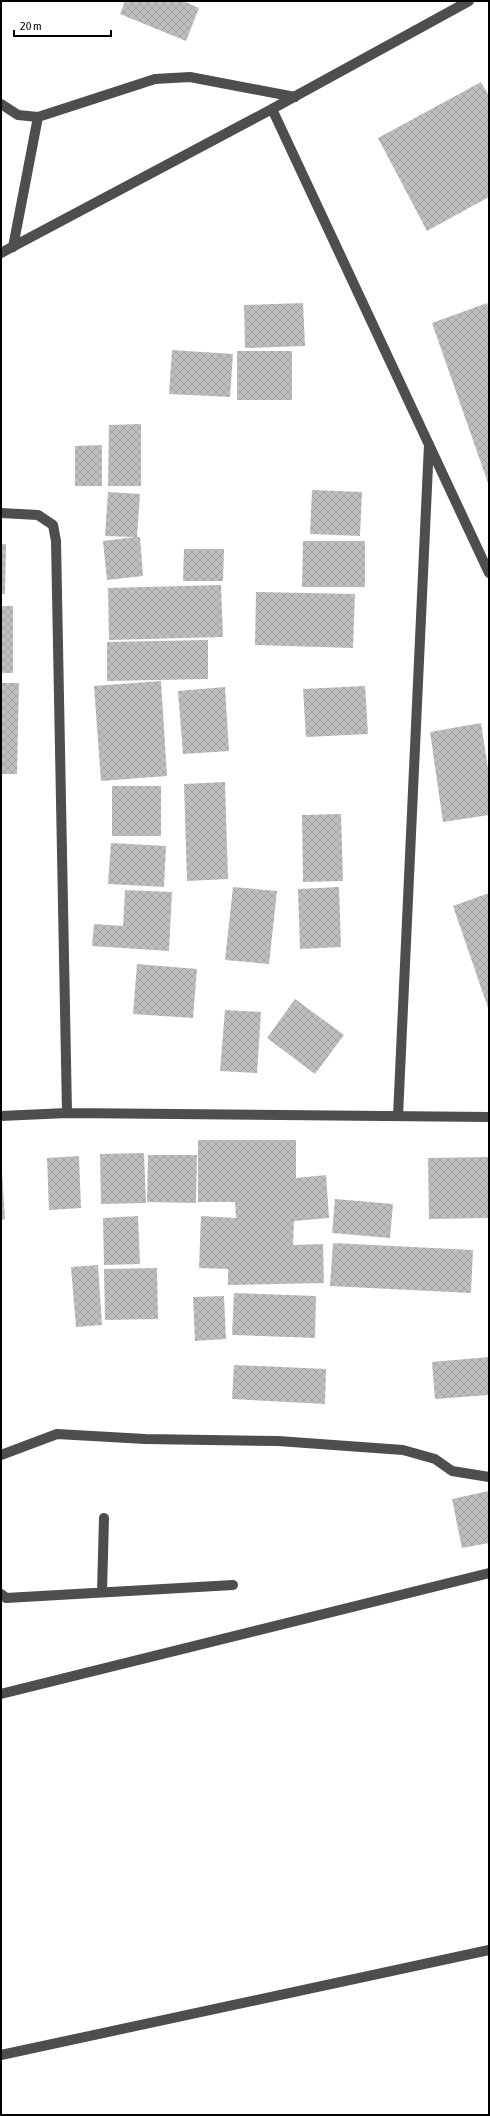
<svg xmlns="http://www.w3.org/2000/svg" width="490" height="2116" font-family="'Asap Condensed',sans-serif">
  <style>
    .building { fill: url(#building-cross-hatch) }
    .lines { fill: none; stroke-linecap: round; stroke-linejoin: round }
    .minor { stroke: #4e4e4e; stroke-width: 10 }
  </style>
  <defs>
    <pattern id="building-cross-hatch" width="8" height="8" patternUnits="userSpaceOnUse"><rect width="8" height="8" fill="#bebebe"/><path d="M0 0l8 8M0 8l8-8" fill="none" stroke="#a2a2a2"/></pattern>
  </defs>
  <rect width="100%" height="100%" fill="#fff"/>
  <path class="building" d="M125,1h58l16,7 -13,33 -66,-27z
    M481,82l8,14v101l-62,34 -49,-93z
    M303,303l2,43 -60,2 -1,-43z
    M487,303l2,6v177l-57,-163z
    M172,350l61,4 -3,43 -61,-3z
    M237,351h55v49h-55z
    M141,424v62h-33l1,-61z
    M102,445v41h-27v-40z
    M312,490l50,2 -2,44 -50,-2z
    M108,492l32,2 -3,43h3l3,39 -36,4 -4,-39 32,-4 -30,-1z
    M303,541h62v46h-63z
    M1,544h5l-1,50h-4z
    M184,549h40l-1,32h-40z
    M221,585l2,52 -114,3 -1,-52z
    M256,592l99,2 -2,54 -98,-3z
    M1,606h12v67h-12z
    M208,640v39l-101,2v-39z
    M161,681l6,95 -66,5 -7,-95z
    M1,683h18l-2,91h-16z
    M365,686l3,48 -62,3 -3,-48z
    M225,687l4,64 -46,3 -5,-63z
    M481,723l8,52v40l-46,7 -13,-90z
    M225,782l3,97 -41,2 -3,-97z
    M112,786h49v50h-49z
    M341,814l2,67 -40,1 -1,-67z
    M111,843l55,3 -2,41 -56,-3z
    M233,887l44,4 -8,73 -44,-4z
    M339,887l2,60 -41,2 -2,-60z
    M125,890l47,2 -3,59 -77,-5 2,-22 29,2z
    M489,893v114l-1,1 -35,-102z
    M137,964l60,5 -4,49 -60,-4z
    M295,999l49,36 -29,39 -48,-36z
    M225,1010l36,2 -4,61 -37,-2z
    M198,1140h98v38l30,-3 3,43 -35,3 -1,24 30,-1 1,39 -96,2v-16l-29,-1 2,-52 35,2 -1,-16h-37z
    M144,1153l2,50 -45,1 -1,-50z
    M1,1155l4,64 -4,1z
    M148,1155h49l-1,48 -49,-1z
    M79,1156l2,52 -32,2 -2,-52z
    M489,1157v61l-60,1 -1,-61z
    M335,1199l58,5 -3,34 -58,-5z
    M138,1216l2,48 -36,1 -1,-47z
    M333,1243l140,7 -2,43 -141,-7z
    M98,1265l4,60 -26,2 -5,-60z
    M157,1268l1,51 -53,1 -1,-51z
    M234,1293l82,3 -1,42 -83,-3z
    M224,1296l2,43 -31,2 -2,-44z
    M489,1357v38l-54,4 -3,-37z
    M234,1365l92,4 -1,35 -93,-5z
    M489,1491v52l-27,5 -10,-49z"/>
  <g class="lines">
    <path class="minor" d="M1,104l17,11 20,2 117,-38 35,-2 105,20
      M272,109l217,464
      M13,247l25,-130
      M1,253l271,-144 197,-108
      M1,513l37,2 15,10 3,16 11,572
      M1,1116l66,-3 422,4
      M398,1116l31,-672
      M1,1455l56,-21 88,5 133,2 125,9 32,9 17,12 37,6
      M102,1592l2,-74
      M1,1594l5,4 227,-13
      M1,1694l488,-121
      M1,2055l488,-105"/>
  </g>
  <rect width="490" height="2116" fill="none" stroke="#000000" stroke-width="4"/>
  <path d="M14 30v6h97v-6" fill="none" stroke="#000000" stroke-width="2"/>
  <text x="20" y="30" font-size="12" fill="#000000" stroke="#ffffff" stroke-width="3" paint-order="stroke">20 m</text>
</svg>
